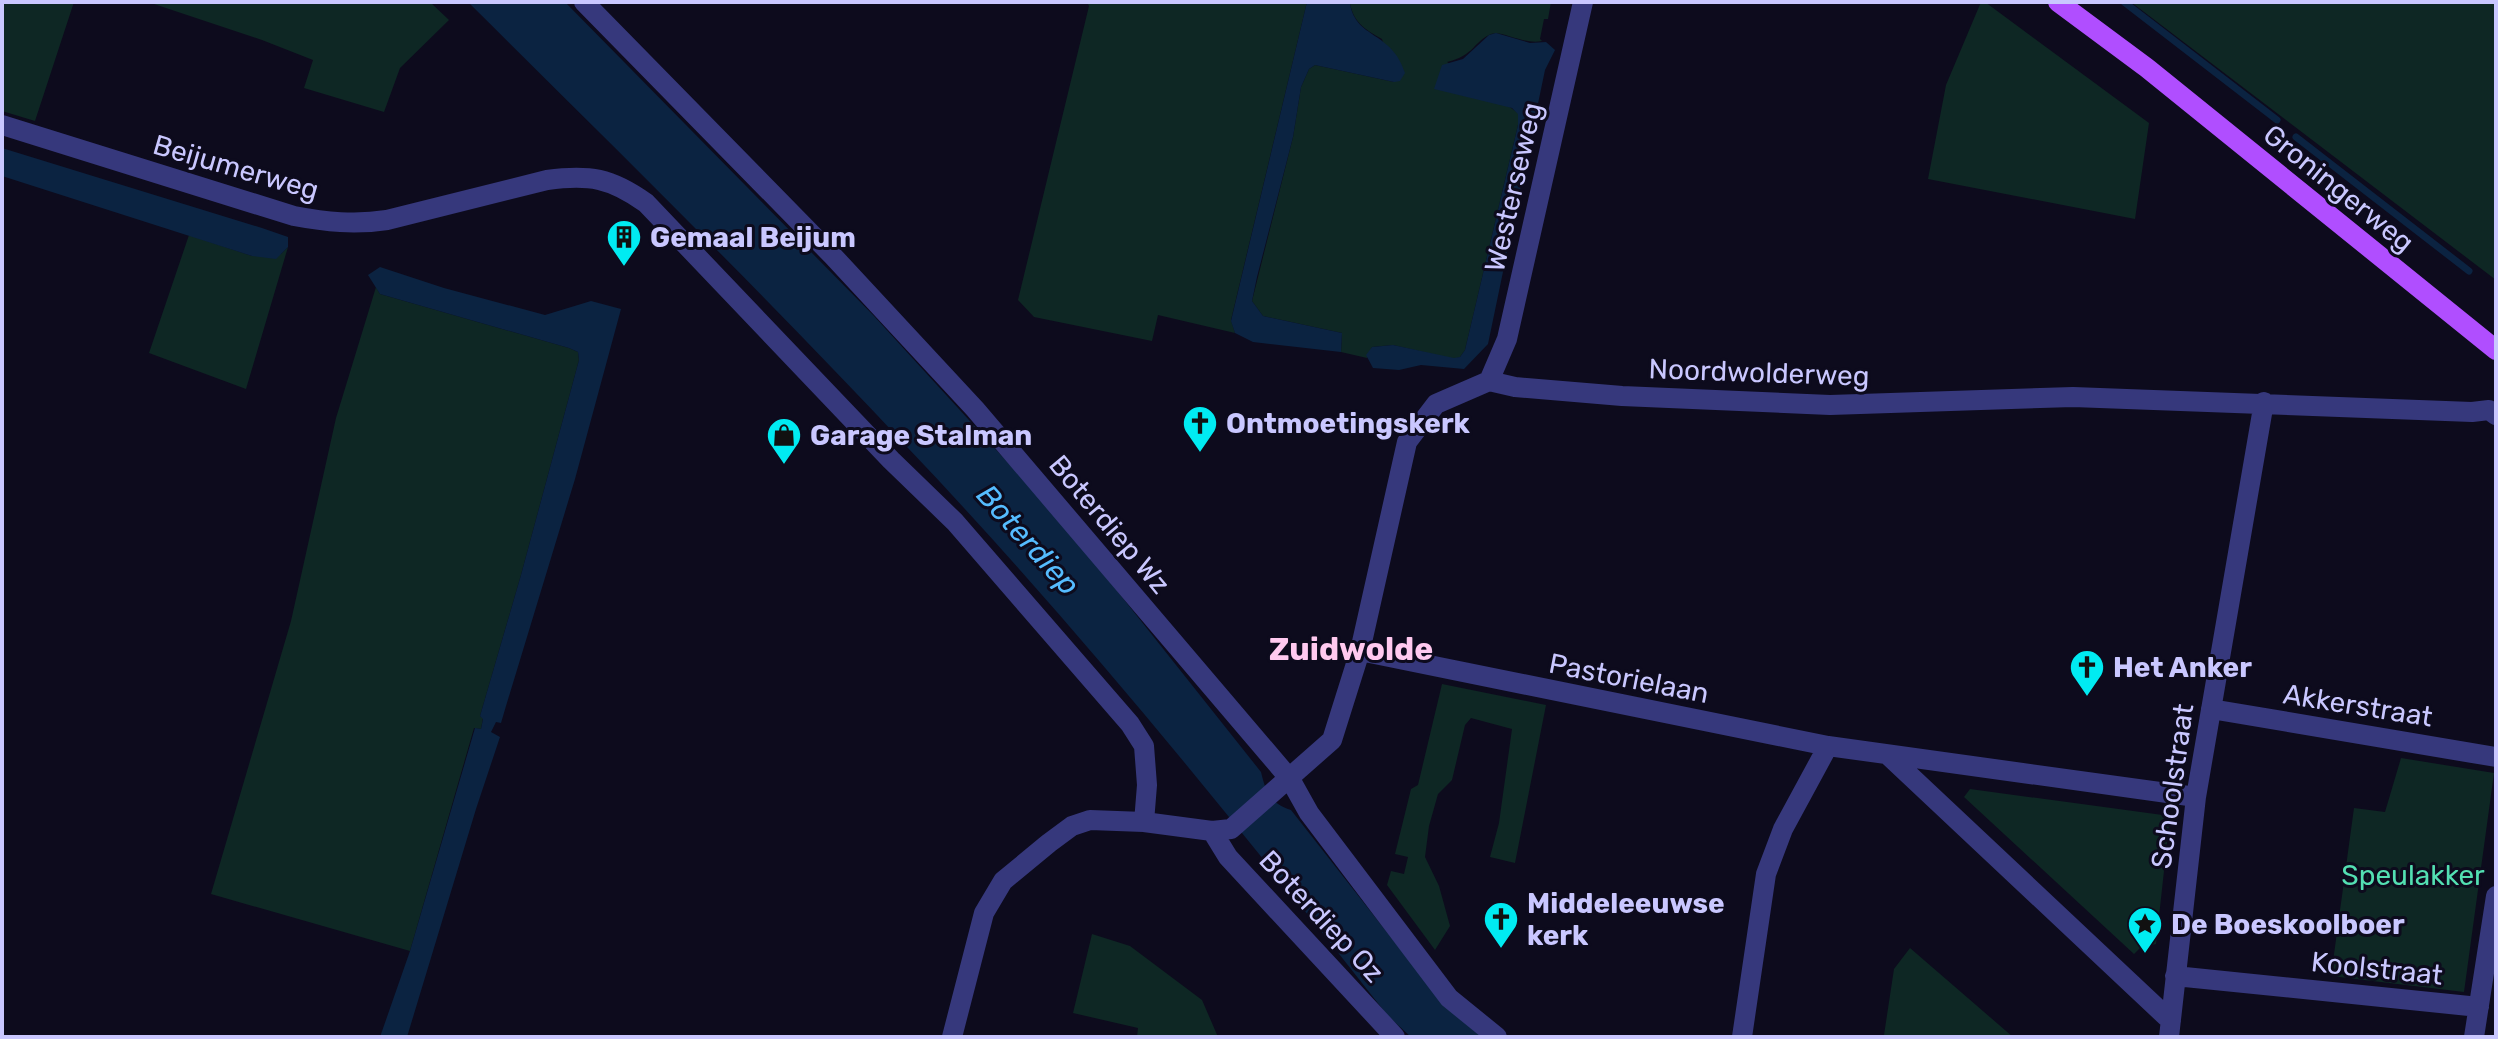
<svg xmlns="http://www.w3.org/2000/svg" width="2498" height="1039" font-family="Rubik,sans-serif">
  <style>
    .green { fill: #0e2724 }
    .water { fill: #0b2341 }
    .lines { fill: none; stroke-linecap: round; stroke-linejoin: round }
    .stream { stroke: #0b2341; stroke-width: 7 }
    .minor { stroke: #36387c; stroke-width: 20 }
    .major { stroke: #b04eff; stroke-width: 20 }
    .labels { text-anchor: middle; stroke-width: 6; stroke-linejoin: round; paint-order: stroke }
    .street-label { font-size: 28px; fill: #c9c7ff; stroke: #0d0b1d }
    .poi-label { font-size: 28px; font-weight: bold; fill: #c9c7ff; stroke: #0d0b1d; text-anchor: start }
    .park-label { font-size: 28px; fill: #53dfb2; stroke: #0d0b1d }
    .water-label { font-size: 30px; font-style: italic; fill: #55bcff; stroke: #0d0b1d }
    .quarter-label { font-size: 32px; font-weight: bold; fill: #ffc9ef; stroke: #0d0b1d }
  </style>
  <rect width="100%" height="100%" fill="#0d0b1d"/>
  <path class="green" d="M2,2h72l-39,119 -33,-10z
    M148,2h282l19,18 -49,48 -16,44 -80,-24 9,-28 -51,-20z
    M1087,2h220l-76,318 4,13 -77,-18 -6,26 -118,-24 -16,-17 71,-294z
    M1346,2h205l-3,17h-4l-4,20 2,2c-19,4 -40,-11 -51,-7 -17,7 -17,22 -44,28l71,51v12l-53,225 -5,7 -6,2 -61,-14 -21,2 -5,11 -26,-6 1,-19 -79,-17 -11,-15 41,-164 8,-50 8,-18 6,-4 79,17 -12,-43c-16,-9 -28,-16 -32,-35z
    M1981,2h4l164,121 -14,96 -207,-40 18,-94z
    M2131,2h365v278z
    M189,235l63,21 29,-2 7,-7 -42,142 -97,-36z
    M376,287l4,7 189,54 9,4 1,8 -58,215 -41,141 3,2 -2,11 -7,-1 -64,223 -199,-57 80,-273 45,-203z
    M1442,684l104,21 -31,158 -25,-6 9,-34 13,-94 -41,-11 -6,7 -13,55 -14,14 -9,32 -4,31 14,29 11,40 -15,24 -48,-65 4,-14 13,3 4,-17 -13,-3 16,-65 7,-4z
    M2401,758l93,15 -30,219 -133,-16 23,-168 31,4z
    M1970,789l200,27 -14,128 -16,4 -6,6 -170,-157z
    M1092,934l38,12 72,54 16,37h-81l1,-9 -65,-15z
    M1910,948l103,89h-121l-8,-2 10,-66z"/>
  <path class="water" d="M468,2h97l309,314 190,208 197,248c5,21 9,31 30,38l124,158 74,69h-78l-23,-21c-153,-194 -309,-388 -480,-568 -143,-153 -292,-299 -440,-446z
    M1307,2l43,2c6,35 42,27 55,69l-5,8 -6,1 -79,-17 -6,4 -8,18 -8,50 -36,140 -5,24 11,15 79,17 -1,19 -88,-10 -18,-9 -4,-12z
    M1496,33l34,10 16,-1 9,8 -10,20 -57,274 -24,25 -43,-4 -22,5 -26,-2 -7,-13 6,-8 21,-2 61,13 6,-1 5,-7 53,-225v-11l-6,-6 -78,-19 8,-24 21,-6 26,-24z
    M2,148l260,80 26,9v10l-12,12 -24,-3 -250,-80z
    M380,267l64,21 101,27 46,-14 30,8 -46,170 -69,227 -5,17 -5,-1 -5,10 9,5 -24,72 -69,228h-27l30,-86 65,-223 6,1 2,-10 -3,-3 41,-141 58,-215 -1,-8 -9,-4 -189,-54 -12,-19z"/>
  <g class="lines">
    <path class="stream" d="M2124,2l153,118
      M2296,137l173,134"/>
    <path class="minor" d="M584,2l248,253 143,154 315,370 19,34 140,185 48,39
      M2,125l292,91c32,6 61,9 93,4l160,-40c42,-6 64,-2 99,23l245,257 64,62 175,202 14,22 3,39 -3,37
      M1489,381l18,-42 76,-337
      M1360,651l468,95 368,51
      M2211,709l285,48
      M1889,756l282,265
      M1212,831l16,26 167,180
      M2175,976l304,31
      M952,1037l32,-124 19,-32 46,-38 23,-17 18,-6 54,2 68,9 19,-2 101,-89 28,-89 47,-209 29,-38 53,-23 26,6 107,9 208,9 243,-8 399,15 17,-2 7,5
      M1742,1037l24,-163 17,-45 45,-83
      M2169,1037l27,-240 68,-395
      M2474,1037l22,-141"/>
    <path class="major" d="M2058,2l89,66 349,282"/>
  </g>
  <defs>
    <g id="building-pin" transform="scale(1.8)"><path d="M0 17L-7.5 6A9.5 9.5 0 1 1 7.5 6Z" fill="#00ebf2" stroke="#0d0b1d"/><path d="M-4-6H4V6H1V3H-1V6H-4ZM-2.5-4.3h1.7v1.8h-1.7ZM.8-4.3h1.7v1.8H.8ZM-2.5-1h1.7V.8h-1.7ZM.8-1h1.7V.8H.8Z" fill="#111"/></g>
    <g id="church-pin" transform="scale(1.8)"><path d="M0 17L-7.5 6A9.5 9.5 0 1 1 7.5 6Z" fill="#00ebf2" stroke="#0d0b1d"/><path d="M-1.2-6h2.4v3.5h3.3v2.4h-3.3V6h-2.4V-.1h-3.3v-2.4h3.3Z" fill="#111"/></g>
    <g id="shop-pin" transform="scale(1.8)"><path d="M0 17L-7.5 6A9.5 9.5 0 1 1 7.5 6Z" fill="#00ebf2" stroke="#0d0b1d"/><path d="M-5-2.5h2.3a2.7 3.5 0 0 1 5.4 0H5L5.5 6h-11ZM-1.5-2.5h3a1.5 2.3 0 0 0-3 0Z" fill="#111"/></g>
    <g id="sight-pin" transform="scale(1.8)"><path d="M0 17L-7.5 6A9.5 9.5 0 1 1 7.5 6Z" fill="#00ebf2" stroke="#0d0b1d"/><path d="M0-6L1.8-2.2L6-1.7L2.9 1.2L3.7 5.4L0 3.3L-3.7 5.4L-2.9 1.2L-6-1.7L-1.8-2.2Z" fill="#111"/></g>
  </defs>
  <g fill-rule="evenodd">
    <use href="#building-pin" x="624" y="237"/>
    <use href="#church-pin" x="1200" y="423"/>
    <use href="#shop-pin" x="784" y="435"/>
    <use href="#church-pin" x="2087" y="667"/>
    <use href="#church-pin" x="1501" y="919"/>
    <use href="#sight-pin" x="2145" y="924"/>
  </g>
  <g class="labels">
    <g class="street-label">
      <text transform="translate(236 167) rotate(16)" y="10">Beijumerweg</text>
      <text transform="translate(1513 187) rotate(-77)" y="10">Westerseweg</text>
      <text transform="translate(2339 188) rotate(39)" y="10">Groningerweg</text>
      <text transform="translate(1759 372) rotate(2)" y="10">Noordwolderweg</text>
      <text transform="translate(1110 524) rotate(50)" y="10">Boterdiep Wz</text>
      <text transform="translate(1629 678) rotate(11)" y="10">Pastorielaan</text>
      <text transform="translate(2358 705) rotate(9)" y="10">Akkerstraat</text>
      <text transform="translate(2172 786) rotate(-82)" y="10">Schoolstraat</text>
      <text transform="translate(1322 916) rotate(47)" y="10">Boterdiep Oz</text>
      <text transform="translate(2377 968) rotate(6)" y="10">Koolstraat</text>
    </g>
    <g class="poi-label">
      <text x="650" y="247">Gemaal Beijum</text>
      <text x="1226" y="433">Ontmoetingskerk</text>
      <text x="810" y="445">Garage Stalman</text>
      <text x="2113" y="677">Het Anker</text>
      <text x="1527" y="913">Middeleeuwse<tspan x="1527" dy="32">kerk</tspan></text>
      <text x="2171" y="934">De Boeskoolboer</text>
    </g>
    <g class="park-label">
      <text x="2413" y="885">Speulakker</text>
    </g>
    <g class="water-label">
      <text transform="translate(1028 540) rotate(48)" y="10">Boterdiep</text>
    </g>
    <g class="quarter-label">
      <text x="1351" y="660">Zuidwolde</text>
    </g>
  </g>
  <rect width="2498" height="1039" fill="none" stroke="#c9c7ff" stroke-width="8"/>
</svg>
